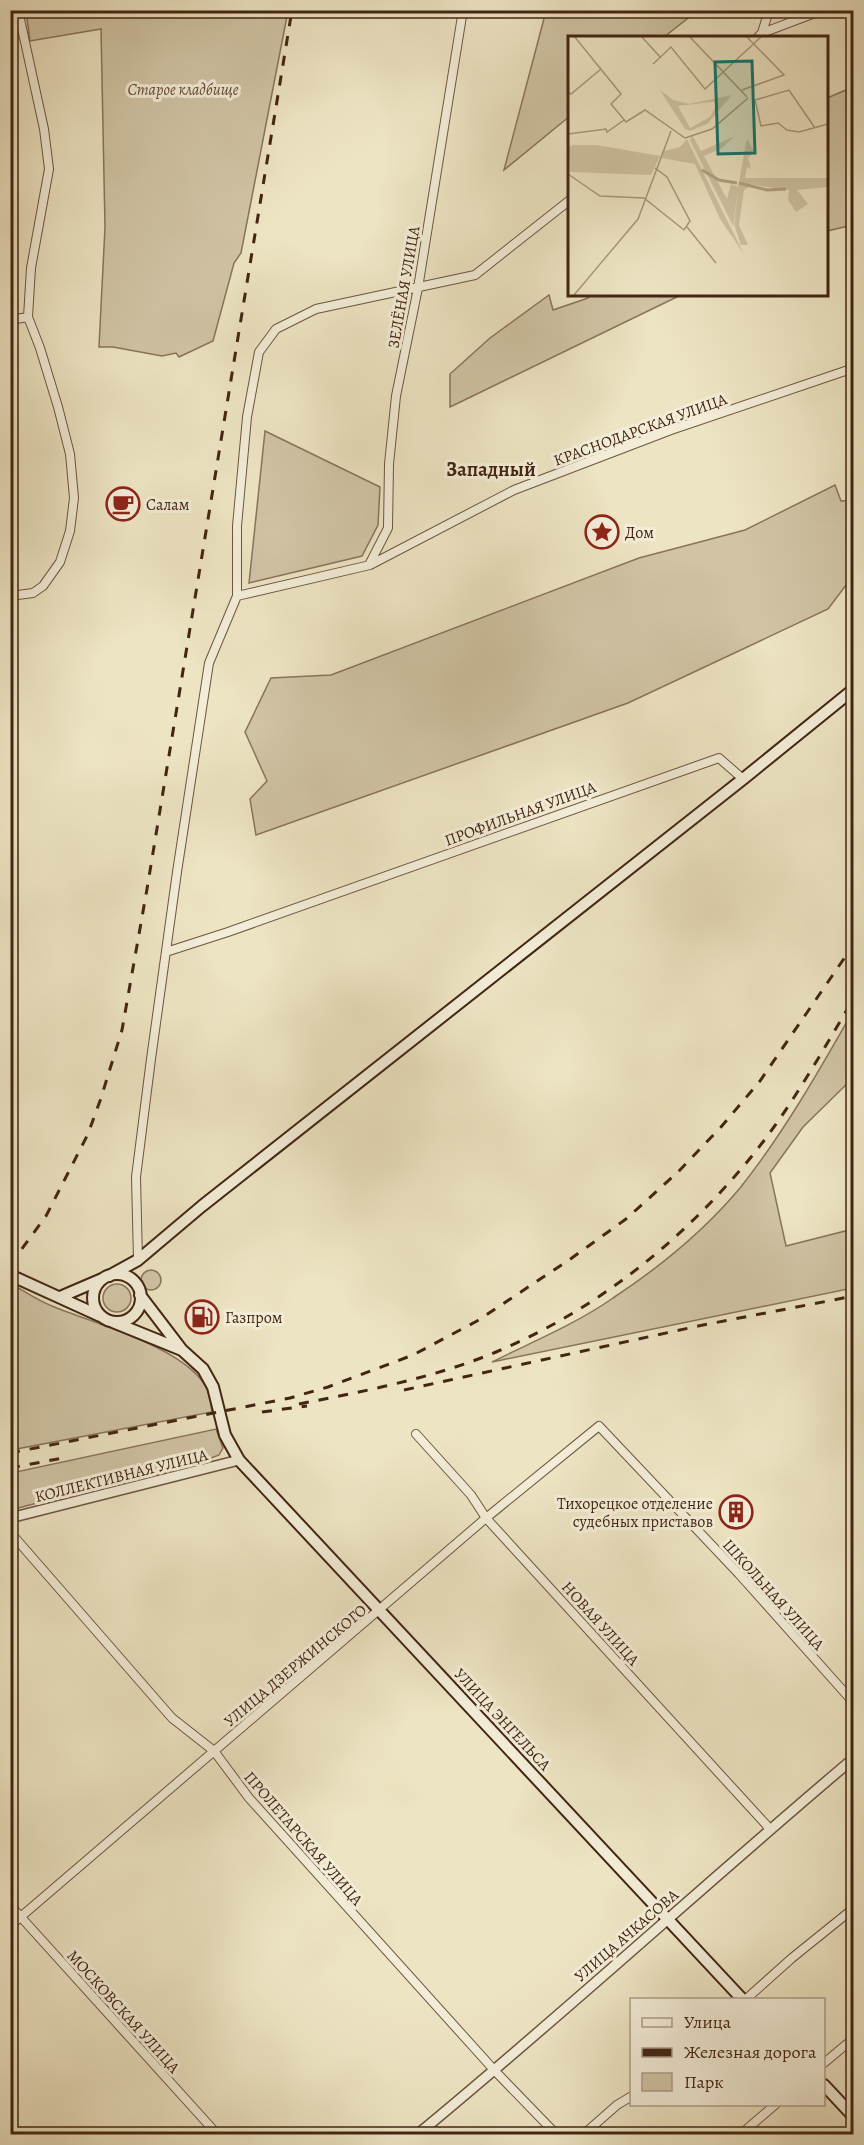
<svg xmlns="http://www.w3.org/2000/svg" width="864" height="2145" font-family="Alegreya,serif">
  <style>
    .green { fill: #d0c4a5; stroke: #89745c; stroke-width: 1.5 }
    .lines { fill: none; stroke-linecap: round; stroke-linejoin: round }
    .minor-casing { stroke: #6d553e; stroke-width: 10 }
    .tertiary-casing { stroke: #6d553e; stroke-width: 12 }
    .secondary-casing { stroke: #422512; stroke-width: 14 }
    .minor { stroke: #f3edd8; stroke-width: 8 }
    .tertiary { stroke: #f3edd8; stroke-width: 9 }
    .secondary { stroke: #f3edd8; stroke-width: 10 }
    .rail { stroke: #422512; stroke-width: 3; stroke-dasharray: 10 10; stroke-linecap: butt }
    .labels { text-anchor: middle; stroke-width: 6; stroke-linejoin: round; paint-order: stroke }
    .park-label { font-size: 16px; font-style: italic; fill: #664d37; stroke: #f3edd8 }
    .street-label { font-size: 16px; fill: #422512; stroke: #f3edd8 }
    .poi-label { font-size: 16px; fill: #422512; stroke: #f3edd8; text-anchor: start }
    .quarter-label { font-size: 20px; font-weight: bold; fill: #422512; stroke: #f3edd8 }
    .inset-river { fill: none; stroke: #b3a387; stroke-width: 3 }
    .inset-road { fill: none; stroke: #a9987c; stroke-width: 1.5 }
    .view { fill: #0f766e; fill-opacity: 0.15; stroke: #0f766e; stroke-width: 3 }
    .inset-edge { fill: none; stroke: #422512; stroke-width: 3 }
  </style>
  <rect width="100%" height="100%" fill="#ede4c3"/>
  <filter id="stains"><feTurbulence type="fractalNoise" baseFrequency=".00333" numOctaves="4"/><feColorMatrix values="0 0 0 0 .2 0 0 0 0 .09 0 0 0 0 .02 0 0 0 .5 -.17"/></filter>
  <radialGradient id="worn" r=".72"><stop offset=".6" stop-color="#630" stop-opacity="0"/><stop offset="1" stop-color="#630" stop-opacity=".3"/></radialGradient>
  <path class="green" d="M26,11h262l-47,242 -7,10 -21,78 -34,16 -3,-4 -14,3 -49,-9h-14l6,-120 -4,-198 -71,12z
    M546,11h151l-33,26 -94,1v78l-66,54z
    M853,87v138l-26,6v-133z
    M591,294h92l-233,113v-33l40,-36 59,-43 4,15 35,-12z
    M265,431l115,56 -2,38 -16,31 -113,27z
    M835,485l6,16 12,-1v76l-25,33 -200,94 -372,132 -6,-36 17,-18 -22,-49 26,-54 60,-3 308,-117 106,-28z
    M853,1011v67l-50,49 -33,46 16,73 67,-17v59l-361,74c40,-20 84,-38 121,-64 47,-31 91,-67 127,-110 43,-54 79,-117 113,-177z
    M141 1280a10 10 0 1 1 20 0a10 10 0 1 1-20 0Z
    M103 1298a14 14 0 1 1 28 0a14 14 0 1 1-28 0Z
    M15,1286c12,7 24,15 37,20 40,17 136,42 155,83 3,7 4,16 5,23l-201,38 -1,-158z
    M216,1429l7,19 -4,7 -13,5 -34,7 -161,43v-37z"/>
  <g class="lines">
    <g class="minor-casing">
      <path id="minor" d="M762,33l7,-23
        M757,38l5,-5 61,-23
        M10,320l18,-3
        M370,563l18,-35 1,-64 7,-68 22,-108 45,-278
        M10,596l23,-3 10,-7 17,-24 10,-31 4,-33 -4,-44 -12,-47 -18,-59 -12,-31 3,-49 18,-99 -5,-40 -26,-119
        M237,596l133,-31 144,-75 157,-60 183,-62
        M166,952l62,-20 491,-174 24,21
        M138,1260l-2,-83 15,-118 26,-187 32,-209 28,-67v-70l10,-109 12,-65 17,-23 40,-20 159,-34 95,-75
        M416,1434l55,61 15,23 284,311
        M10,1532l162,186 42,33 35,47 246,273 61,63
        M10,1905l207,229
        M10,1926l476,-408 113,-92 140,148 115,129
        M745,2000l47,-42 62,-50
        M824,2063l30,-25
        M584,2134l33,-29 15,-9
        M741,2134l35,-30"/>
    </g>
    <g class="tertiary-casing">
      <path id="tertiary" d="M10,1518l229,-58
        M418,2134c148,-122 289,-252 436,-376"/>
    </g>
    <g class="secondary-casing">
      <path id="secondary" d="M93 1298a24 24 0 1 1 48 0a24 24 0 1 1-48 0Z
        M10,1275l90,41
        M109,1276l29,-16 64,-54 541,-427 111,-90
        M140,1295l42,55 21,19 10,18 12,48 14,25 504,540
        M60,1297l42,-18
        M113,1322l69,28
        M824,2085l30,32"/>
    </g>
    <use href="#minor" class="minor"/>
    <use href="#tertiary" class="tertiary"/>
    <use href="#secondary" class="secondary"/>
    <path class="rail" d="M10,1265l36,-49 42,-82 13,-36 21,-68 25,-141 145,-879
      M404,1390l299,-65 151,-29
      M299,1404c66,-13 135,-26 197,-52 103,-43 191,-115 260,-201 37,-47 67,-101 98,-153
      M262,1412l45,-6
      M10,1453l280,-55 38,-11 85,-32 64,-34 92,-61 57,-41 52,-47 43,-45 39,-46 94,-137
      M10,1468l53,-10"/>
  </g>
  <defs>
    <g id="cafe-ring" transform="scale(1.725)"><circle r="9.5" fill="#f3edd8" stroke="#8f2418" stroke-width="1.5"/><path d="M-5.5-4.5H6V0H3Q3 3.5 0 3.5H-2.5Q-5.5 3.5-5.5 0ZM3-3.2v2h1.7v-2ZM-6 4.5H4V6H-6Z" fill="#8f2418"/></g>
    <g id="sight-ring" transform="scale(1.725)"><circle r="9.5" fill="#f3edd8" stroke="#8f2418" stroke-width="1.5"/><path d="M0-6L1.8-2.2L6-1.7L2.9 1.2L3.7 5.4L0 3.3L-3.7 5.4L-2.9 1.2L-6-1.7L-1.8-2.2Z" fill="#8f2418"/></g>
    <g id="fuel-ring" transform="scale(1.725)"><circle r="9.5" fill="#f3edd8" stroke="#8f2418" stroke-width="1.5"/><path d="M-5.5-6h7V0h2V4h1.3V-2.5L3-4.5l.8-.8L6-3V5H2.5V1h-1V6h-7ZM-4.2-4.7v3.2H.2V-4.7Z" fill="#8f2418"/></g>
    <g id="building-ring" transform="scale(1.725)"><circle r="9.5" fill="#f3edd8" stroke="#8f2418" stroke-width="1.5"/><path d="M-4-6H4V6H1V3H-1V6H-4ZM-2.5-4.3h1.7v1.8h-1.7ZM.8-4.3h1.7v1.8H.8ZM-2.5-1h1.7V.8h-1.7ZM.8-1h1.7V.8H.8Z" fill="#8f2418"/></g>
  </defs>
  <g fill-rule="evenodd">
    <use href="#cafe-ring" x="123" y="504"/>
    <use href="#sight-ring" x="602" y="532"/>
    <use href="#fuel-ring" x="202" y="1317"/>
    <use href="#building-ring" x="736" y="1512"/>
  </g>
  <g class="labels">
    <g class="park-label">
      <text x="183" y="95">Старое кладбище</text>
    </g>
    <g class="street-label">
      <text transform="translate(403 287) rotate(-80)" y="6">ЗЕЛЁНАЯ УЛИЦА</text>
      <text transform="translate(640 429) rotate(-20)" y="6">КРАСНОДАРСКАЯ УЛИЦА</text>
      <text transform="translate(520 813) rotate(-20)" y="6">ПРОФИЛЬНАЯ УЛИЦА</text>
      <text transform="translate(121 1475) rotate(-14)" y="6">КОЛЛЕКТИВНАЯ УЛИЦА</text>
      <text transform="translate(774 1594) rotate(48)" y="6">ШКОЛЬНАЯ УЛИЦА</text>
      <text transform="translate(601 1623) rotate(48)" y="6">НОВАЯ УЛИЦА</text>
      <text transform="translate(295 1665) rotate(-40)" y="6">УЛИЦА ДЗЕРЖИНСКОГО</text>
      <text transform="translate(503 1719) rotate(47)" y="6">УЛИЦА ЭНГЕЛЬСА</text>
      <text transform="translate(304 1838) rotate(49)" y="6">ПРОЛЕТАРСКАЯ УЛИЦА</text>
      <text transform="translate(626 1935) rotate(-41)" y="6">УЛИЦА АЧКАСОВА</text>
      <text transform="translate(124 2011) rotate(48)" y="6">МОСКОВСКАЯ УЛИЦА</text>
    </g>
    <g class="poi-label">
      <text x="146" y="510">Салам</text>
      <text x="625" y="538">Дом</text>
      <text x="225" y="1323">Газпром</text>
      <text x="713" y="1509" text-anchor="end">Тихорецкое отделение<tspan x="713" dy="18">судебных приставов</tspan></text>
    </g>
    <g class="quarter-label">
      <text x="491" y="476">Западный</text>
    </g>
  </g>
  <g transform="translate(568 36)">
    <rect width="260" height="260" fill="#ede4c3"/>
    <path d="M92,54l13,10 16,4 43,-9 -25,29 -17,7 -5,-2zM151,65l-9,16 -20,11 -12,-22zM124,99l9,16 34,-15 -13,12 -18,8 23,43 4,-15 7,3 9,-49 7,14 -6,6 3,11 -4,-2 -2,11h82v9l-30,3 11,14 -12,8 -8,-12 1,-10 -44,-6 6,2 -7,4 -5,35 9,20h-7l-7,-21 4,-35 -5,37 -43,-86zM119,103l10,21 47,94 -24,-35 -25,-55 -33,-6 2,-7 16,-4zM5,109h24l63,11 -9,19 -81,-3 -2,-25z" fill="#d0c4a5" fill-rule="evenodd"/>
    <path class="inset-river" d="M134,134l17,10 18,3M171,147l28,7 19,-1"/>
    <path class="inset-road" d="M6,0l47,58 -10,10 15,18 19,-12 40,28 27,-9 36,-31M73,0l20,22M121,0l58,61M85,28l18,-17 34,42 57,-53M174,54l42,-15 -38,-39M0,56l3,2 30,-25M187,64l6,26 17,-3 9,7 12,2 29,-8M187,64l34,-10 26,38M0,98l38,-5 1,3 17,-12M0,138l32,22 44,2 40,32 6,-9 -23,-44 -12,-9M119,191l29,36M6,259l64,-76 33,-88"/>
    <path class="view" d="M184,25l3,92 -37,1 -3,-92z"/>
    <rect width="260" height="260" class="inset-edge"/>
  </g>
  <rect width="864" height="2145" fill="none" stroke="#ede4c3" stroke-width="36"/>
  <rect x="12" y="12" width="840" height="2121" fill="none" stroke="#422512" stroke-width="3"/>
  <rect x="18" y="18" width="828" height="2109" fill="none" stroke="#422512" stroke-width="1.5"/>
  <rect x="630" y="1998" width="195" height="108" fill="#f3edd8" stroke="#ac9d89" stroke-width="1.5"/>
  <rect x="642" y="2018" width="30" height="9" fill="#f3edd8" stroke="#ac9d89" stroke-width="1.5"/>
  <text x="684" y="2028" font-size="18" fill="#422512">Улица</text>
  <rect x="642" y="2048" width="30" height="9" fill="#422512" stroke="#ac9d89" stroke-width="1.5"/>
  <text x="684" y="2058" font-size="18" fill="#422512">Железная дорога</text>
  <rect x="642" y="2073" width="30" height="18" fill="#d0c4a5" stroke="#ac9d89" stroke-width="1.5"/>
  <text x="684" y="2088" font-size="18" fill="#422512">Парк</text>
  <rect width="100%" height="100%" filter="url(#stains)"/>
  <rect width="100%" height="100%" fill="url(#worn)"/>
</svg>
